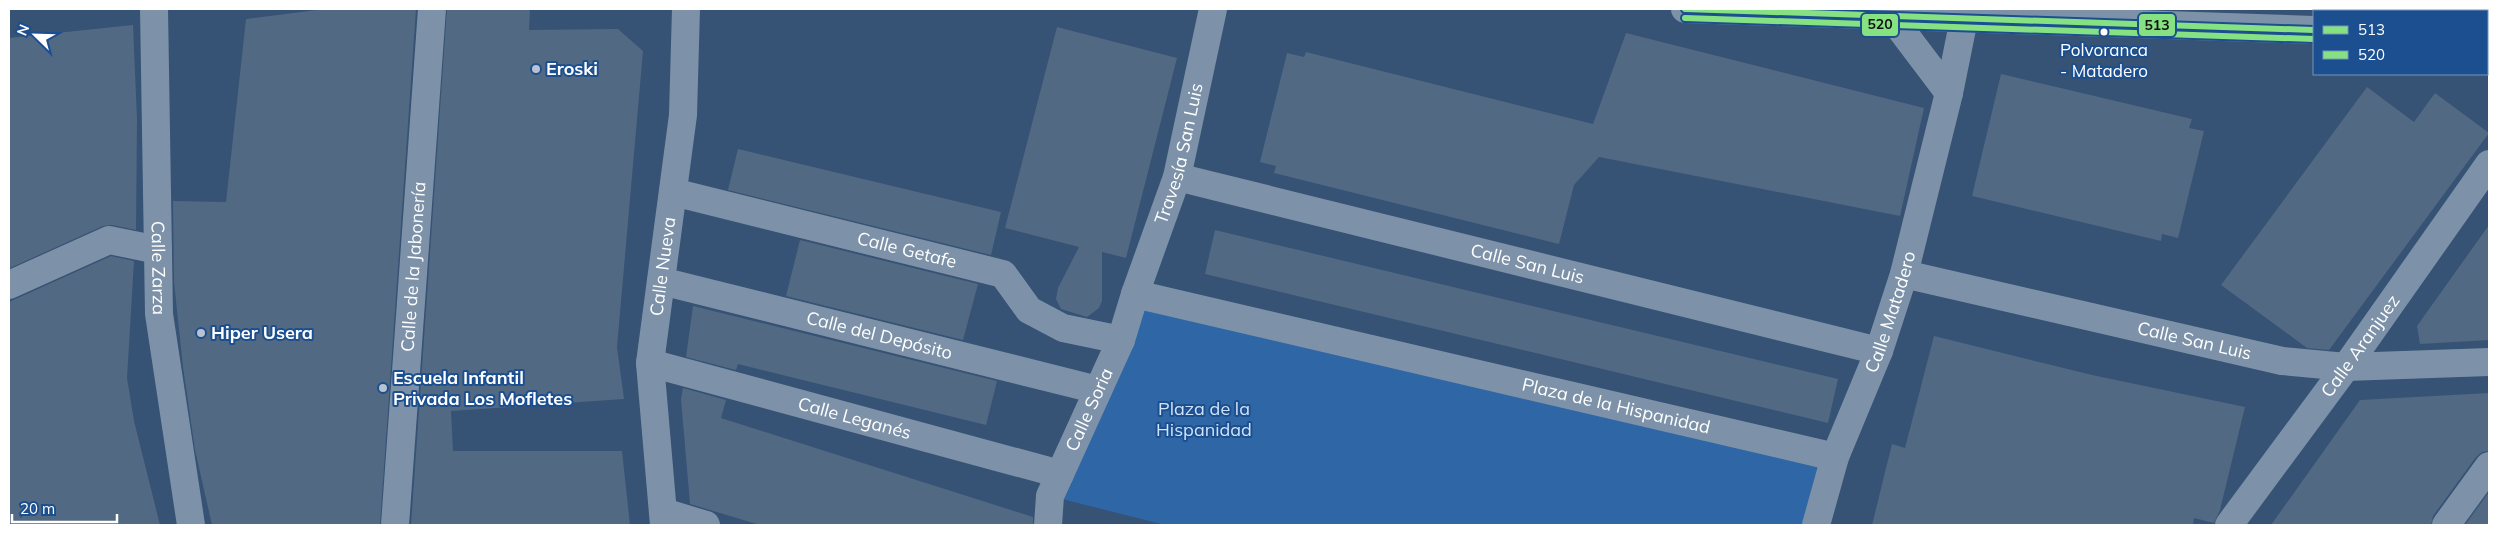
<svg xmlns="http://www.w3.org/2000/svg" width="2498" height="534" font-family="Mulish,sans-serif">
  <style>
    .green { fill: #2f66a5 }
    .building { fill: #526984 }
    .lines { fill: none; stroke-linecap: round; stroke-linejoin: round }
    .street { stroke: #7d92a8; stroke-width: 28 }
    .bus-1-casing { stroke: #1b4f8f; stroke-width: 10 }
    .bus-2-casing { stroke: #1b4f8f; stroke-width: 10 }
    .bus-1 { stroke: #86e183; stroke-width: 6 }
    .bus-2 { stroke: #86e183; stroke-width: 6 }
    .bus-dot { fill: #fff; stroke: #1b4f8f; stroke-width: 2 }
    .poi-dot { fill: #b9c2ce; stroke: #1b4f8f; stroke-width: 2 }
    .labels { text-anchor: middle; stroke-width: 4; stroke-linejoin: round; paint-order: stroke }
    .bus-label { font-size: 17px; fill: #fff; stroke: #1b4f8f }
    .poi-label { font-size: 18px; font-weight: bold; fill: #fff; stroke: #1b4f8f; text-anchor: start }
    .street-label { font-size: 18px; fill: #fff; stroke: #1b4f8f }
    .park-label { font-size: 18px; fill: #cfe3fa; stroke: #1b4f8f }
    .line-badge { stroke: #1b4f8f; stroke-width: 2 }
    .pale-badge-label { font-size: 14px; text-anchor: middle; font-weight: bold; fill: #111 }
  </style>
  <rect width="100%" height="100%" fill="#365274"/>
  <path class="green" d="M1135,294l700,163 -19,68h-651l-115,-29z"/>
  <path class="building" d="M325,9h91l-36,516h-168l-17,-75 -12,-83 -9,-85 -1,-81 53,1 20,-183z
    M447,9h83l-1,21 89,-1 25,22 -26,296 7,52 -173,12 2,40h169l8,74h-219z
    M133,25l4,94 -1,111 -24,-5 -9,1 -93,42 -1,-230z
    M1057,27l120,31 -51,200 -24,-6v49l-3,7 -12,9 -26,-8 -5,-10 2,-11 21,-41 -74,-19z
    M1626,33l298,75 -24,108 -301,-59 -25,28 -15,59 -285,-71 2,-7 -16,-4 27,-109 17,4 2,-5 287,72z
    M2001,74l191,45 -3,9 15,3 -26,107 -16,-4 -1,7 -189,-45z
    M2367,87l47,35 21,-29 54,40 -160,217 -22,-2 -86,-63z
    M738,149l263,63 -10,43 -263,-65z
    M2489,225v115l-69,4 -3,-18z
    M1215,230l623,149 -10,44 -623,-149z
    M800,240l178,44 -15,56 -177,-44z
    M111,256l23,5 -7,117 7,43 26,104h-151v-223z
    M693,306l304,75 -11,44 -248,-61 -2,6 -50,-13z
    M1934,336l158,39 153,32 -25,103 -6,13 -20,-5 -1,7h-321l20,-81 13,4z
    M683,388l43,12 -5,18 312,99v8h-273l-70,-21 -9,-105z
    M2489,393v58l-7,1 -6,5 -43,59 -2,9h-160l89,-125z
    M2489,492v33h-24z"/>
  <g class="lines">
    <g class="street">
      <path id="s1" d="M154,9l5,305 32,211"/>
      <path d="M1685,9l629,21"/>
      <path d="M1890,15l59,78"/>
      <path d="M2487,35h2"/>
      <path id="s2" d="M1177,177l702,174"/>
      <path id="s3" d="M673,192l330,82 26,36 34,18 58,12"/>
      <path id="s4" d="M1904,274l378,87 64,6 143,-5"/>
      <path id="s5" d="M661,281l437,109"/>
      <path d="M9,285l100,-45 49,10"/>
      <path id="s6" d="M1135,294l700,163"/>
      <path id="s7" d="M650,363l410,111"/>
      <path d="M663,512l43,13"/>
      <path id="s8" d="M395,525l37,-516"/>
      <path id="s9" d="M664,525l-14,-162 33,-248 3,-106"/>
      <path id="s10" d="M1048,525l2,-29 71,-156 14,-46 42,-117 36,-168"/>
      <path id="s11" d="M1816,525l19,-68 44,-106 25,-77 45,-181 17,-84"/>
      <path id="s12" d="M2229,525l117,-158 143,-203"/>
      <path d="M2446,525l43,-59"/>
    </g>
    <g class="bus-1-casing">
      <path id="bus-1" d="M1685,9l629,21"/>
    </g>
    <g class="bus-2-casing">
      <path id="bus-2" d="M1685,18l629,21"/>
    </g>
    <use href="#bus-1" class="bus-1"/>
    <use href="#bus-2" class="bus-2"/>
  </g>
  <circle class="bus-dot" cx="2104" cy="32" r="4.5"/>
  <g class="poi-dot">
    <circle cx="536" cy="69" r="5"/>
    <circle cx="201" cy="333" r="5"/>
    <circle cx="383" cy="388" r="5"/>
  </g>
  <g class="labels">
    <g class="bus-label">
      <text x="2104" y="56">Polvoranca<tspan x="2104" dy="21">- Matadero</tspan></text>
    </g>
    <g class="poi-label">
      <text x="546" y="75">Eroski</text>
      <text x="211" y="339">Hiper Usera</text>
      <text x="393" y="384">Escuela Infantil<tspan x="393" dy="21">Privada Los Mofletes</tspan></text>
    </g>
    <g class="street-label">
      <text dy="6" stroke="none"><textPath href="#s10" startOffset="396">Travesía San Luis</textPath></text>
      <text dy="6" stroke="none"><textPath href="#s3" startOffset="241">Calle Getafe</textPath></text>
      <text dy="6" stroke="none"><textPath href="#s2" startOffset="361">Calle San Luis</textPath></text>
      <text dy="6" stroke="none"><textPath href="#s8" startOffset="259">Calle de la Jabonería</textPath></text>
      <text dy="6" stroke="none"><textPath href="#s9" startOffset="260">Calle Nueva</textPath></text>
      <text dy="6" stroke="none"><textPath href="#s1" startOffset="259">Calle Zarza</textPath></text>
      <text dy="6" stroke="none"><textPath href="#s11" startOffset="226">Calle Matadero</textPath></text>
      <text dy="6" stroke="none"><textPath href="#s5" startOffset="225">Calle del Depósito</textPath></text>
      <text dy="6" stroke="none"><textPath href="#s4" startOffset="298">Calle San Luis</textPath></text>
      <text dy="6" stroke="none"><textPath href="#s12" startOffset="222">Calle Aranjuez</textPath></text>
      <text dy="6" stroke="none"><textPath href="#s6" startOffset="494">Plaza de la Hispanidad</textPath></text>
      <text dy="6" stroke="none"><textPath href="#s10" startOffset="124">Calle Soria</textPath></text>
      <text dy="6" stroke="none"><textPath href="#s7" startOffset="212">Calle Leganés</textPath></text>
    </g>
    <g class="park-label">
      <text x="1204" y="415">Plaza de la<tspan x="1204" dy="21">Hispanidad</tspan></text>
    </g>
  </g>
  <g class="line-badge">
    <rect x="1861" y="13" width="38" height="24" rx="5" fill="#86e183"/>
    <rect x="2138" y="13" width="38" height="24" rx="5" fill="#86e183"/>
  </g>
  <g class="pale-badge-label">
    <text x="1880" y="29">520</text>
    <text x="2157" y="30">513</text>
  </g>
  <rect width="2498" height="534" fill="none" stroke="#ffffff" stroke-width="20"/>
  <rect x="2313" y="10" width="175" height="65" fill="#1b4f8f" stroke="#7695bc"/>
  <rect x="2323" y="26" width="25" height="8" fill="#86e183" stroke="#7695bc"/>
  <text x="2358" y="35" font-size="15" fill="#ffffff">513</text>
  <rect x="2323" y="51" width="25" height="8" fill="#86e183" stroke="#7695bc"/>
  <text x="2358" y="60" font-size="15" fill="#ffffff">520</text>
  <g transform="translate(35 35) rotate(293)" stroke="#1b4f8f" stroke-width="4" paint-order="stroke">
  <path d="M0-4L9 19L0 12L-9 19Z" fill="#ffffff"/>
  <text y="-8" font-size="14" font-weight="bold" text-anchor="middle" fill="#ffffff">N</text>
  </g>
  <path d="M12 514v8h105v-8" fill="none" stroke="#ffffff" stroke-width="2.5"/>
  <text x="20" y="514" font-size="15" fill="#ffffff" stroke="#1b4f8f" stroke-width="4" paint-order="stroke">20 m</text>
</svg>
